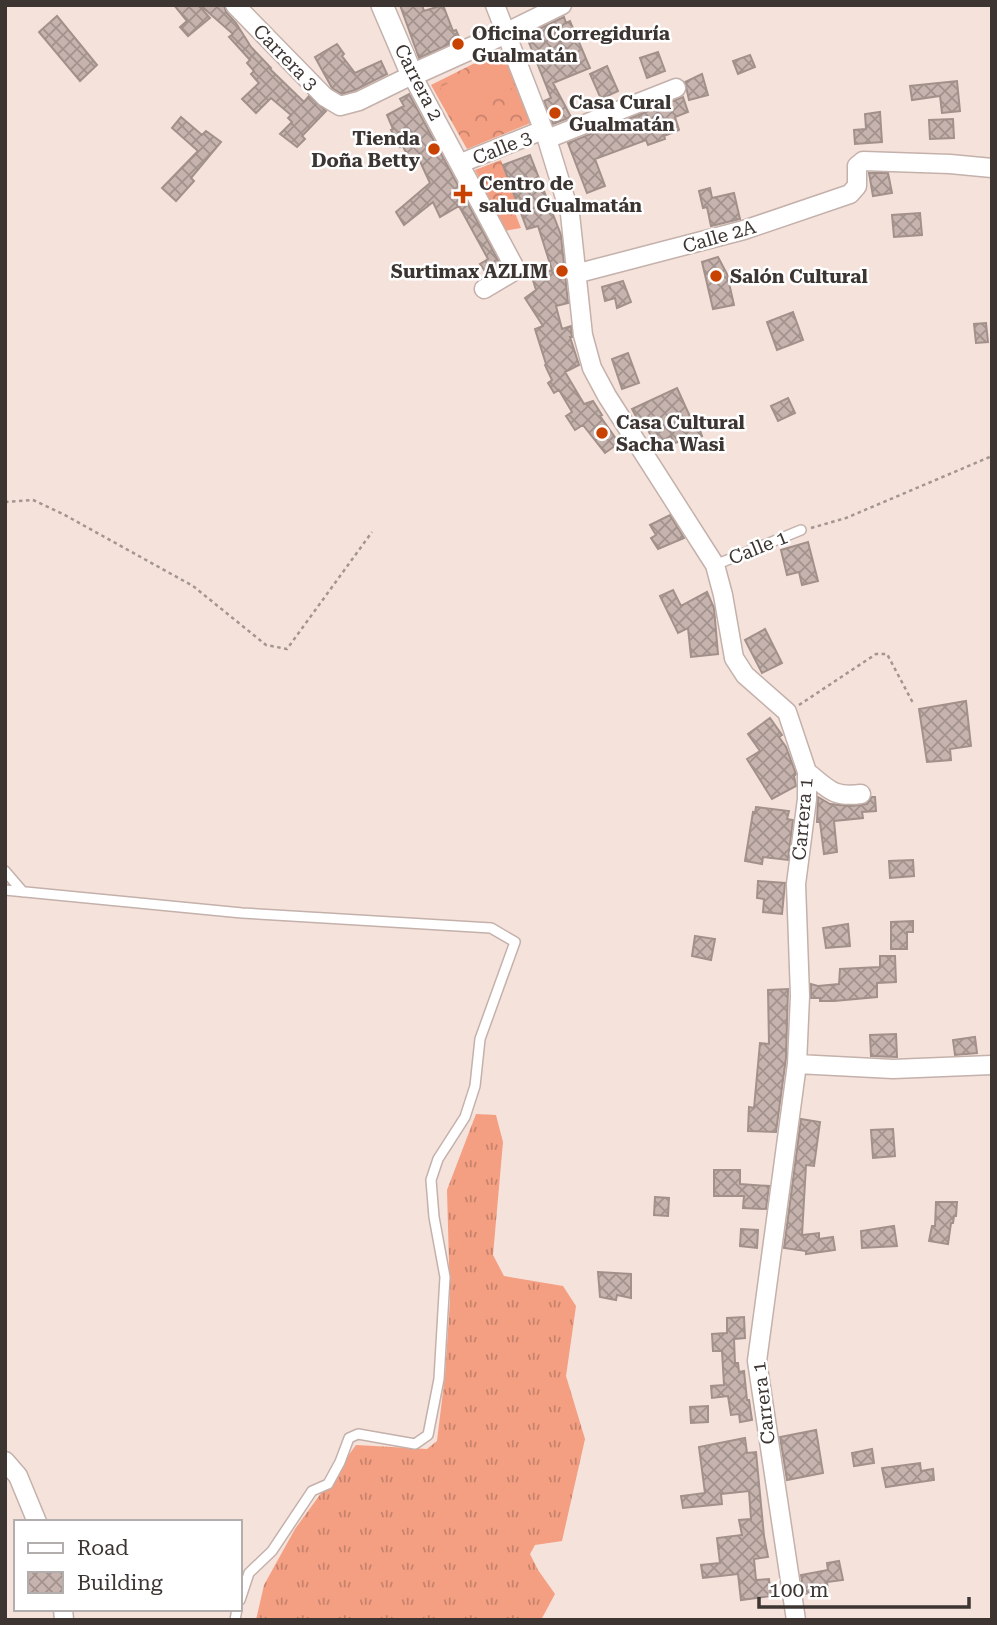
<svg xmlns="http://www.w3.org/2000/svg" width="997" height="1625" font-family="'Roboto Serif',serif">
  <style>
    .grass { fill: url(#grass-tufts) }
    .forest { fill: url(#forest-crowns) }
    .garden { fill: #f49e82 }
    .building { fill: url(#building-cross-hatch); stroke: #a2908a; stroke-width: 2 }
    .lines { fill: none; stroke-linecap: round; stroke-linejoin: round }
    .service-casing { stroke: #c4b1ab; stroke-width: 12 }
    .minor-casing { stroke: #c4b1ab; stroke-width: 21 }
    .tertiary-casing { stroke: #c4b1ab; stroke-width: 24 }
    .path { stroke: #a39590; stroke-width: 2.5; stroke-dasharray: 3.5 3.5; stroke-linecap: butt }
    .service { stroke: #fff; stroke-width: 9 }
    .minor { stroke: #fff; stroke-width: 18 }
    .tertiary { stroke: #fff; stroke-width: 21 }
    .poi-dot { fill: #c84202; stroke: #fff; stroke-width: 2.5 }
    .labels { text-anchor: middle; stroke-width: 5; stroke-linejoin: round; paint-order: stroke }
    .poi-label { font-size: 19px; font-weight: bold; fill: #3c3532; stroke: #fff; text-anchor: start }
    .street-label { font-size: 19px; fill: #3c3532; stroke: #fff }
  </style>
  <defs>
    <pattern id="grass-tufts" width="24" height="20" patternUnits="userSpaceOnUse" patternTransform="scale(1.75)"><rect width="24" height="20" fill="#f49e82"/><path d="M3 7l-1-3M5 7V3M7 7l1-3M15 17l-1-3M17 17v-4M19 17l1-3" fill="none" stroke="#c7826b"/></pattern>
    <pattern id="forest-crowns" width="20" height="18" patternUnits="userSpaceOnUse" patternTransform="scale(1.75)"><rect width="20" height="18" fill="#f49e82"/><path d="M2 6a3 3 0 1 1 6 0M12 15a3 3 0 1 1 6 0" fill="none" stroke="#c7826b"/></pattern>
    <pattern id="building-cross-hatch" width="8" height="8" patternUnits="userSpaceOnUse" patternTransform="scale(1.75)"><rect width="8" height="8" fill="#c6b3ad"/><path d="M0 0l8 8M0 8l8-8" fill="none" stroke="#a2928d"/></pattern>
  </defs>
  <rect width="100%" height="100%" fill="#f5e2db"/>
  <path class="grass" d="M476,1114l20,1 7,27 -10,113 11,21 59,10 13,20 -10,70 19,63 -23,102 -27,4 -5,9 8,16 17,24 -14,26h-285l8,-35 31,-56 61,-84 71,4 10,-8 8,-66 5,-75 -3,-110z"/>
  <path class="forest" d="M505,48l28,74 -66,27 -36,-64z
    M501,160l19,50 -5,3 6,15 -17,3 -29,-61z"/>
  <path class="garden" d="M502,59l13,28 -63,28 -12,-28z"/>
  <path class="building" d="M174,5h24l12,13 -22,18 -8,-9 7,-6z
    M200,5h24l2,7 10,11 15,24 20,21 -1,1 34,33 5,-6 17,15 -24,25 3,3 -8,8 -17,-13 12,-12 -4,-4 3,-3 -20,-17 -15,15 -14,-14 17,-16 -8,-9 3,-3 -7,-8 3,-3 -21,-23 4,-3z
    M400,5h22l2,6 19,-6 10,26 3,-1 4,9 -41,19z
    M57,16l40,49 -17,16 -41,-49z
    M564,17l2,6 4,-2 20,47 -37,15 18,34 -18,7 -9,-23 7,-3 -25,-63z
    M337,44l7,10 -2,2 13,17 26,-12 6,13 -32,16 -13,4 -10,-6 -17,-31z
    M658,52l7,19 -18,7 -7,-20z
    M750,55l5,12 -17,7 -5,-13z
    M607,66l11,25 -17,8 -11,-25z
    M702,74l6,21 -19,5 -4,-18z
    M957,81l3,30 -18,2 -2,-17 -28,4 -2,-14z
    M409,94l90,168 1,4 -13,8 -7,-10 8,-5 -29,-53 -19,11 -7,-15 -29,23 -8,-13 34,-29 -12,-26 -7,4 -9,-16 -2,2 -9,-17 2,-1 -6,-14 17,-9 -4,-7z
    M683,97l5,15 -13,5 4,13 -15,6 1,3 -17,6 -2,-5 -51,19 10,27 -18,7 -19,-50z
    M880,112l2,30 -27,2 -1,-14 12,-1 -1,-15z
    M181,117l21,18 4,-4 15,11 -30,36 3,3 -18,20 -14,-13 36,-37 -26,-23z
    M953,119l1,19 -24,1 -1,-19z
    M530,155l31,80 7,68 -12,3 6,23 9,-3 1,11h-2l9,28 -14,7 19,32 9,-3 9,14 -2,1 19,27 -14,10 -22,-28 -8,5 -9,-14 6,-4 -13,-22 -5,3 -6,-10 4,-3 -7,-15 1,-1 -11,-35 8,-3 -18,-28 11,-8 -4,-13 20,-7 -14,-44 -11,3 -24,-64z
    M869,173h19l4,20 -19,3z
    M710,188l2,10 22,-5 6,26 -29,7 -4,-19 -4,1 -4,-17z
    M920,213l2,22 -28,2 -2,-22z
    M718,257l9,17 7,31 -21,4 -11,-47z
    M623,281l8,21 -14,6 -2,-10 -10,3 -3,-14z
    M793,312l10,28 -26,10 -10,-28z
    M986,323l2,19 -12,1 -2,-19z
    M628,353l11,30 -17,6 -10,-30z
    M677,388l15,33 4,-2 6,17 -28,7 -3,-7 -16,8 -10,-20 -4,2 -9,-17z
    M788,398l7,15 -17,8 -7,-15z
    M670,515l14,23 -26,11 -7,-11 5,-3 -6,-10z
    M808,542l10,39 -16,4 -3,-13 -12,3 -6,-25z
    M673,590l8,16 26,-14 7,16 4,46 -27,3 -3,-29 -10,5 -18,-37z
    M765,629l17,34 -20,10 -17,-33z
    M966,701l5,45 -21,3 1,11 -24,2 -8,-53z
    M770,718l12,17 -3,2 7,10 10,27 -2,2 2,10 -24,13 -25,-40 13,-8 -12,-17z
    M818,797l12,7 21,2 16,-2 5,-7h3l1,14 -14,1 1,6 -29,3 3,31 -13,2 -4,-32h-3z
    M756,807l33,4 -2,8 6,1 -5,40 -25,-3 -1,7 -17,-3 8,-49 2,1z
    M913,860l1,16 -24,2 -1,-17z
    M758,881l27,2 -3,31 -19,-2 1,-13 -7,-1z
    M913,921v11h-6v17h-16v-27z
    M848,924l2,22 -24,2 -3,-20z
    M695,936l20,3 -4,21 -19,-4z
    M880,956h15l1,26 -19,1v14l-43,4h-14v-3h-9v-14l7,2 21,-2 1,-15 40,-2z
    M788,989l-2,69 -10,74 -28,-1 1,-24 5,1 6,-65 9,1 -1,-54z
    M896,1034l1,23 -26,-1 -1,-21z
    M975,1037l2,16 -22,2 -2,-15z
    M801,1119l19,3 -6,44 -8,-1 -4,70 17,-2v6l14,-2 2,13 -29,4v-3l-22,-3z
    M893,1129l2,27 -22,2 -2,-28z
    M714,1170h26v14l29,2 -3,23 -23,-1 1,-12h-30z
    M655,1197l14,1 -1,18 -14,-1z
    M936,1202h21l-1,14h-2l-1,7h-2l-3,21 -19,-3 3,-15h3z
    M894,1226l3,20 -35,2 -1,-17z
    M741,1229l17,1 -1,18 -17,-2z
    M598,1272l33,2v24l-14,-3 -1,5 -16,-3z
    M744,1317l1,21 -11,1 1,24h3l1,9 5,-1 3,29h2l3,20 -12,2 -1,-8 -8,1 -3,-19 -16,2 -1,-12 13,-1 -2,-34h-9l-1,-17 15,-1v-15z
    M708,1406v16l-17,1 -1,-16z
    M816,1430l7,43 -36,7 -7,-43z
    M745,1438l2,15 9,-1 8,84 4,21 -14,2 2,21 13,-1 2,17 -30,4 -3,-26 -35,4 -2,-13 19,-2 -3,-25 25,-3 -3,-15 12,-1 -2,-28 -28,3 1,10 -39,4 -2,-12 24,-3 -6,-46z
    M872,1449l2,14 -20,3 -2,-13z
    M920,1463l1,8 12,-2 1,11 -48,7 -4,-19z
    M839,1561l4,19 -16,2 1,9 -24,3 -3,-19 27,-5 -1,-7z"/>
  <g class="lines">
    <g class="service-casing">
      <path id="service" d="M715,565l86,-35
        M5,871l18,21
        M5,890l237,23 249,15 24,14 -35,97 -5,47 -10,31 -27,42 -7,21 3,37 11,60 -6,102 -11,56 -13,9 -57,-10 -9,4 -9,24 -12,22 -16,7 -40,60 -23,22 -9,27
        M235,1620l2,-11"/>
    </g>
    <g class="minor-casing">
      <path id="minor" d="M235,5l90,92 15,9 19,-5 53,-26 104,195 -32,19
        M495,5l52,134 23,75 13,121 9,33 15,28 108,169 8,30 11,63 11,17 42,37 20,60v27l-11,85 4,112 -3,68 -40,297 39,259
        M505,33l57,-28
        M547,139l129,-51
        M461,163l82,-33
        M575,274l169,-44 106,-36 7,-8v-20l6,-5 87,3 42,4
        M807,772c21,16 25,26 54,22
        M797,1064l96,5 99,-4
        M5,1461l13,15 19,46
        M63,1609l1,11"/>
    </g>
    <g class="tertiary-casing">
      <path id="tertiary" d="M382,5l30,70 93,-42"/>
    </g>
    <path class="path" d="M5,502l28,-2 30,14 130,72 73,59 21,4 85,-117
      M811,528l35,-10 146,-62
      M799,705l77,-51h11l26,49"/>
    <use href="#service" class="service"/>
    <use href="#minor" class="minor"/>
    <use href="#tertiary" class="tertiary"/>
  </g>
  <g class="poi-dot">
    <circle cx="458" cy="44" r="7"/>
    <circle cx="555" cy="113" r="7"/>
    <circle cx="434" cy="149" r="7"/>
    <path d="M459.5 183.5h7v7h7v7h-7v7h-7v-7h-7v-7h7z"/>
    <circle cx="562" cy="271" r="7"/>
    <circle cx="716" cy="276" r="7"/>
    <circle cx="602" cy="433" r="7"/>
  </g>
  <g class="labels">
    <g class="poi-label">
      <text x="472" y="40">Oficina Corregiduría<tspan x="472" dy="22">Gualmatán</tspan></text>
      <text x="569" y="109">Casa Cural<tspan x="569" dy="22">Gualmatán</tspan></text>
      <text x="420" y="145" text-anchor="end">Tienda<tspan x="420" dy="22">Doña Betty</tspan></text>
      <text x="479" y="190">Centro de<tspan x="479" dy="22">salud Gualmatán</tspan></text>
      <text x="548" y="278" text-anchor="end">Surtimax AZLIM</text>
      <text x="730" y="283">Salón Cultural</text>
      <text x="616" y="429">Casa Cultural<tspan x="616" dy="22">Sacha Wasi</tspan></text>
    </g>
    <g class="street-label">
      <text transform="translate(286 57) rotate(46)" y="7">Carrera 3</text>
      <text transform="translate(419 82) rotate(63)" y="7">Carrera 2</text>
      <text transform="translate(502 147) rotate(-22)" y="7">Calle 3</text>
      <text transform="translate(719 236) rotate(-16)" y="7">Calle 2A</text>
      <text transform="translate(758 547) rotate(-22)" y="7">Calle 1</text>
      <text transform="translate(802 819) rotate(-85)" y="7">Carrera 1</text>
      <text transform="translate(763 1403) rotate(-97)" y="7">Carrera 1</text>
    </g>
  </g>
  <rect width="997" height="1625" fill="none" stroke="#3c3532" stroke-width="14"/>
  <rect x="14" y="1520" width="228" height="91" fill="#ffffff" stroke="#b1aead" stroke-width="2"/>
  <rect x="28" y="1543" width="35" height="10" fill="#ffffff" stroke="#b1aead" stroke-width="2"/>
  <text x="77" y="1555" font-size="21" fill="#3c3532">Road</text>
  <rect x="28" y="1572" width="35" height="21" fill="url(#building-cross-hatch)" stroke="#b1aead" stroke-width="2"/>
  <text x="77" y="1590" font-size="21" fill="#3c3532">Building</text>
  <path d="M759 1597v10h210v-10" fill="none" stroke="#3c3532" stroke-width="3.5"/>
  <text x="769" y="1597" font-size="21" fill="#3c3532" stroke="#ffffff" stroke-width="5" paint-order="stroke">100 m</text>
</svg>
